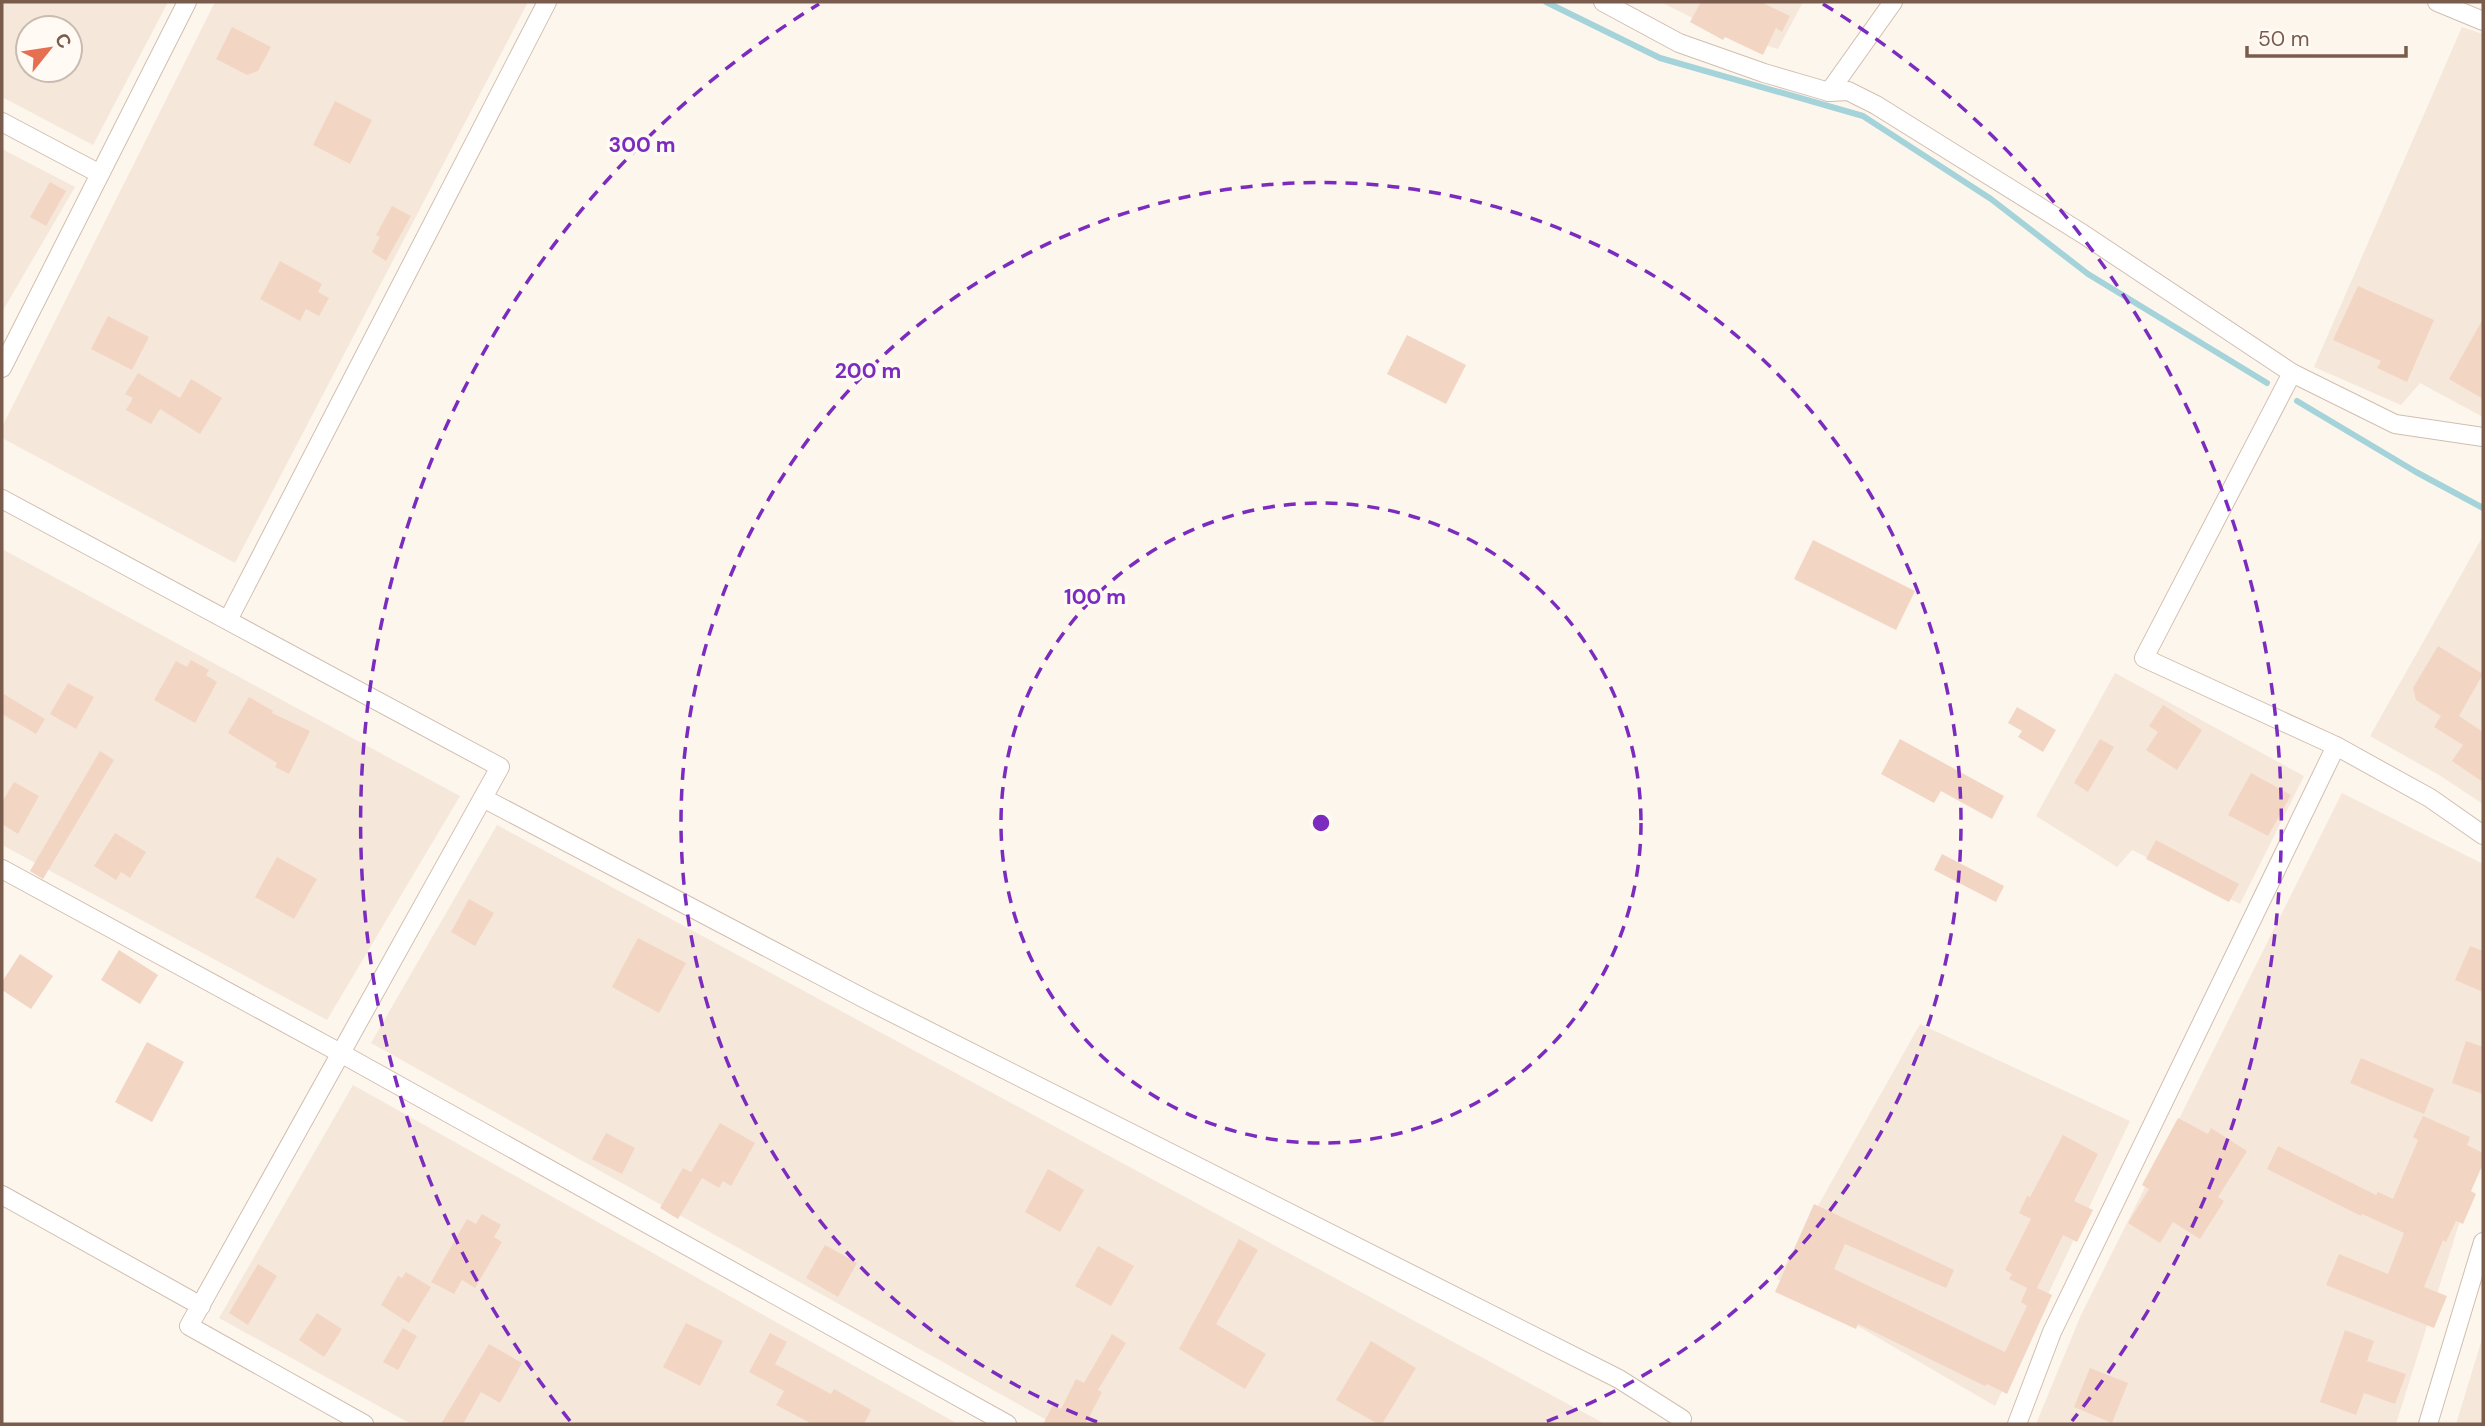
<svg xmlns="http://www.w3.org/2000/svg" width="2485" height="1426" font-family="'DM Sans',sans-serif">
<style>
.residential{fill:#f5e8da;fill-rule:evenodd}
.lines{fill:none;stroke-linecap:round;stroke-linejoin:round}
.stream{stroke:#a5d3da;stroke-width:6}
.building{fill:#f3d5c3}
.minor-casing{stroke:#d1beb0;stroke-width:20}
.minor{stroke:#fff;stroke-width:18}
.ring{fill:none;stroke:#7b2cbf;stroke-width:3.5;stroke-dasharray:12 9}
.centre{fill:#7b2cbf;stroke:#fffaf3;stroke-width:3.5}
.ring-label{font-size:21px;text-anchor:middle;font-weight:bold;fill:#7b2cbf;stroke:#fffaf3;stroke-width:7;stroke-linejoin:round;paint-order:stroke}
</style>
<rect width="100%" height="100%" fill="#fdf6ec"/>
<g class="residential">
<path d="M2,2H168L93,145L2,97ZM28,28H70V70H28Z"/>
<path d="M215,2H528L235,563L2,438V427Z"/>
<path d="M1661,2H1803L1778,49L1720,32Z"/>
<path d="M2462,27L2483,34V417L2420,383L2401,405L2314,367Z"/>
<path d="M2,149L75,187L2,312Z"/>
<path d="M2483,536V804L2439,775L2370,736Z"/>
<path d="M2,549L460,796L327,1020L2,845Z"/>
<path d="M2115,673L2304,776L2240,904L2132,850L2117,867L2036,816Z"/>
<path d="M2342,793L2483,864V1148L2396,1424H2036L2081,1315Z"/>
<path d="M497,825L1605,1424H1054L371,1043Z"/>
<path d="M1920,1024L2130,1121L1995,1406L1777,1279Z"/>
<path d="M353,1085L958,1424H411L219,1318Z"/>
<path d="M2483,1336V1424H2456Z"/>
</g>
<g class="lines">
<g class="stream">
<path d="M1546,2L1660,58L1863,116L1991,199L2088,274L2267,383"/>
<path d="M2297,401L2416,472L2483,508"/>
</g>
</g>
<g class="building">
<path d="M1701,2H1761L1790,16L1782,32L1776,28L1763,55L1725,37L1723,40L1690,22Z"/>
<path d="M232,27L271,47L258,71L247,75L216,59Z"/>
<path d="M335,101L372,120L350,164L313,145Z"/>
<path d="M50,182L66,191L46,226L30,217Z"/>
<path d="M392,206L411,216L386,261L372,252L380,237L376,235Z"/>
<path d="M280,261L322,284L318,292L329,298L319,316L306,309L300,321L260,299Z"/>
<path d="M2358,286L2434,320L2407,382L2377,368L2381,361L2333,340Z"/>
<path d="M108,316L149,337L132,370L91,349Z"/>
<path d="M2483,319V399L2449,379Z"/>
<path d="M1407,335L1466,365L1446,404L1387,374Z"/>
<path d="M138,373L180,398L191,379L222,398L200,434L160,409L151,424L126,410L133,398L125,394Z"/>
<path d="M1813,540L1915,591L1896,630L1794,579Z"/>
<path d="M2438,646L2483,674L2459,716L2483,732V782L2452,761L2463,745L2434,727L2441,716L2416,700L2413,688Z"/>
<path d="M191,660L209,670L206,675L217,682L195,723L154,700L176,661L187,667Z"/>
<path d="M68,683L94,697L76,729L50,714Z"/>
<path d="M2,693L45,719L36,734L2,714Z"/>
<path d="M249,697L273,711L272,713L310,731L289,774L275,767L277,763L228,733Z"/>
<path d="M2163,705L2202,730L2177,770L2146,750L2158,732L2149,726Z"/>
<path d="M2017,707L2056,730L2043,752L2018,737L2022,731L2008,723Z"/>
<path d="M1900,739L2004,796L1992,819L1941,791L1934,803L1881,774Z"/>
<path d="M2100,739L2114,747L2088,792L2074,783Z"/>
<path d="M100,751L114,760L43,879L30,871Z"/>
<path d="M2251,773L2291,795L2268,836L2228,815Z"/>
<path d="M14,782L39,796L18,834L2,824V802Z"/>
<path d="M115,833L146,852L130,878L121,872L116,880L94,866Z"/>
<path d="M2156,840L2239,884L2229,902L2146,859Z"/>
<path d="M1942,854L2004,886L1996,902L1934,870Z"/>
<path d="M277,857L317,879L294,919L255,897Z"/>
<path d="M469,899L494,913L475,946L451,932Z"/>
<path d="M638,938L686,963L659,1013L612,987Z"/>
<path d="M2470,946L2483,951V992L2455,980Z"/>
<path d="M119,950L158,975L140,1004L101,980Z"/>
<path d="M20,954L53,976L31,1009L2,990V982Z"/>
<path d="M2466,1041L2483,1047V1094L2452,1083Z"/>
<path d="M147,1042L184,1062L152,1122L115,1102Z"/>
<path d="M2361,1058L2434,1089L2424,1114L2350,1083Z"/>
<path d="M2423,1116L2470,1137L2467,1145L2483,1153V1164L2471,1191L2476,1194L2463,1224L2456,1221L2446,1242L2443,1240L2424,1287L2447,1296L2434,1328L2326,1285L2339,1254L2388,1274L2404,1233L2362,1214L2361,1216L2267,1169L2278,1146L2376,1195L2378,1192L2393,1199L2418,1140L2413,1137Z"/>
<path d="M2178,1118L2208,1134L2211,1128L2247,1151L2218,1197L2224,1201L2200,1239L2173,1222L2160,1243L2128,1223L2149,1189L2142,1185Z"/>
<path d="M720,1123L755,1143L731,1186L723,1181L719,1188L702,1178L678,1219L660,1208L683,1168L691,1172Z"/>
<path d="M606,1133L635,1148L622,1174L592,1159Z"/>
<path d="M2063,1135L2098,1154L2074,1201L2093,1210L2077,1242L2063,1235L2037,1288L2052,1295L2007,1394L1987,1384L1985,1386L1858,1324L1856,1329L1775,1292L1814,1204L1954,1270L1946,1288L1845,1244L1834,1269L2005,1352L2027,1306L2021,1302L2027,1288L2009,1279L2012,1274L2005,1270L2031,1219L2019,1213L2027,1196L2030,1197Z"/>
<path d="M1048,1169L1084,1190L1060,1232L1025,1212Z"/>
<path d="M482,1214L501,1225L494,1237L502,1242L475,1288L462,1280L454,1294L431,1282L467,1219L476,1224Z"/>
<path d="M1239,1239L1258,1250L1216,1324L1266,1354L1245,1389L1179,1349Z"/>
<path d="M825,1245L857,1263L838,1297L806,1278Z"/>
<path d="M1098,1246L1134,1266L1111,1306L1075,1286Z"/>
<path d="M258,1264L277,1276L248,1325L229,1313Z"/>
<path d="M406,1272L431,1287L409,1323L381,1305L398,1276L402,1278Z"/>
<path d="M317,1313L342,1329L324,1357L299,1340Z"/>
<path d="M686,1323L723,1341L700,1386L663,1367Z"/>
<path d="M403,1328L417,1336L398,1370L383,1362Z"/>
<path d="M2345,1330L2374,1341L2367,1361L2406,1374L2395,1404L2364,1393L2356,1415L2320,1402Z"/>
<path d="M770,1333L787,1342L775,1364L831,1394L834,1389L871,1410L864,1424H812L776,1405L784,1391L749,1372Z"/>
<path d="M1112,1334L1126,1343L1098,1390L1102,1392L1086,1423L1088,1424H1043L1053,1405L1061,1409L1076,1379L1084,1383Z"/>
<path d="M1371,1341L1416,1368L1382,1424H1378L1336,1400Z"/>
<path d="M489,1344L522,1363L500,1403L481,1392L463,1424H441Z"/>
<path d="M2090,1368L2128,1383L2112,1423L2074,1407Z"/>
</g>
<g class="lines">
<g class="minor-casing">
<g id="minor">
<path d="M1603,2L1679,43L1764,73L1829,92L1848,91L1876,105L2083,234L2292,373L2395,424L2483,437"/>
<path d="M2437,2L2483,21"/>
<path d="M1829,92L1893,2"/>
<path d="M2,122L100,174"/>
<path d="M2,368L187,2"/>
<path d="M2292,373L2144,658L2336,746L2430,798L2483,835"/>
<path d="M2,499L500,767L189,1326L364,1424"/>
<path d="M228,620L547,2"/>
<path d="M483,798L865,999L1619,1379L1682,1419"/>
<path d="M2,869L344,1055L1007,1424"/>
<path d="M2,1195L201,1306"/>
<path d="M2017,1424L2052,1332L2336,746"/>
<path d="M2428,1424L2483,1242"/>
</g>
</g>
<use href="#minor" class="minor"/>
</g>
<g class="ring">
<circle cx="1321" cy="823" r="320"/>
<path d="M1097 1422A640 640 0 1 1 1545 1422"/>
<path d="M570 1421A960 960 0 0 1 819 4M1823 4A960 960 0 0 1 2072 1421"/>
</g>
<circle cx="1321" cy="823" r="10" class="centre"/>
<g class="ring-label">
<text x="642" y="152">300 m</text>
<text x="868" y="378">200 m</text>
<text x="1095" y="604">100 m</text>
</g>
<rect width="2485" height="1426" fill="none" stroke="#7a5c4d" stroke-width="7"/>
<g transform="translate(49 49) rotate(60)"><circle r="33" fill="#fffaf3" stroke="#cabbb1" stroke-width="2"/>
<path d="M0-5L12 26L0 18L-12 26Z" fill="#e76f51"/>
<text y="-10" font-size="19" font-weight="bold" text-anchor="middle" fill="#7a5c4d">С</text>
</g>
<path d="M2247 46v10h159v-10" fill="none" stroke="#7a5c4d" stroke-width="3.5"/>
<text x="2258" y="46" font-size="21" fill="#7a5c4d" stroke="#fffaf3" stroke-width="5" paint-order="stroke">50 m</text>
</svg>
